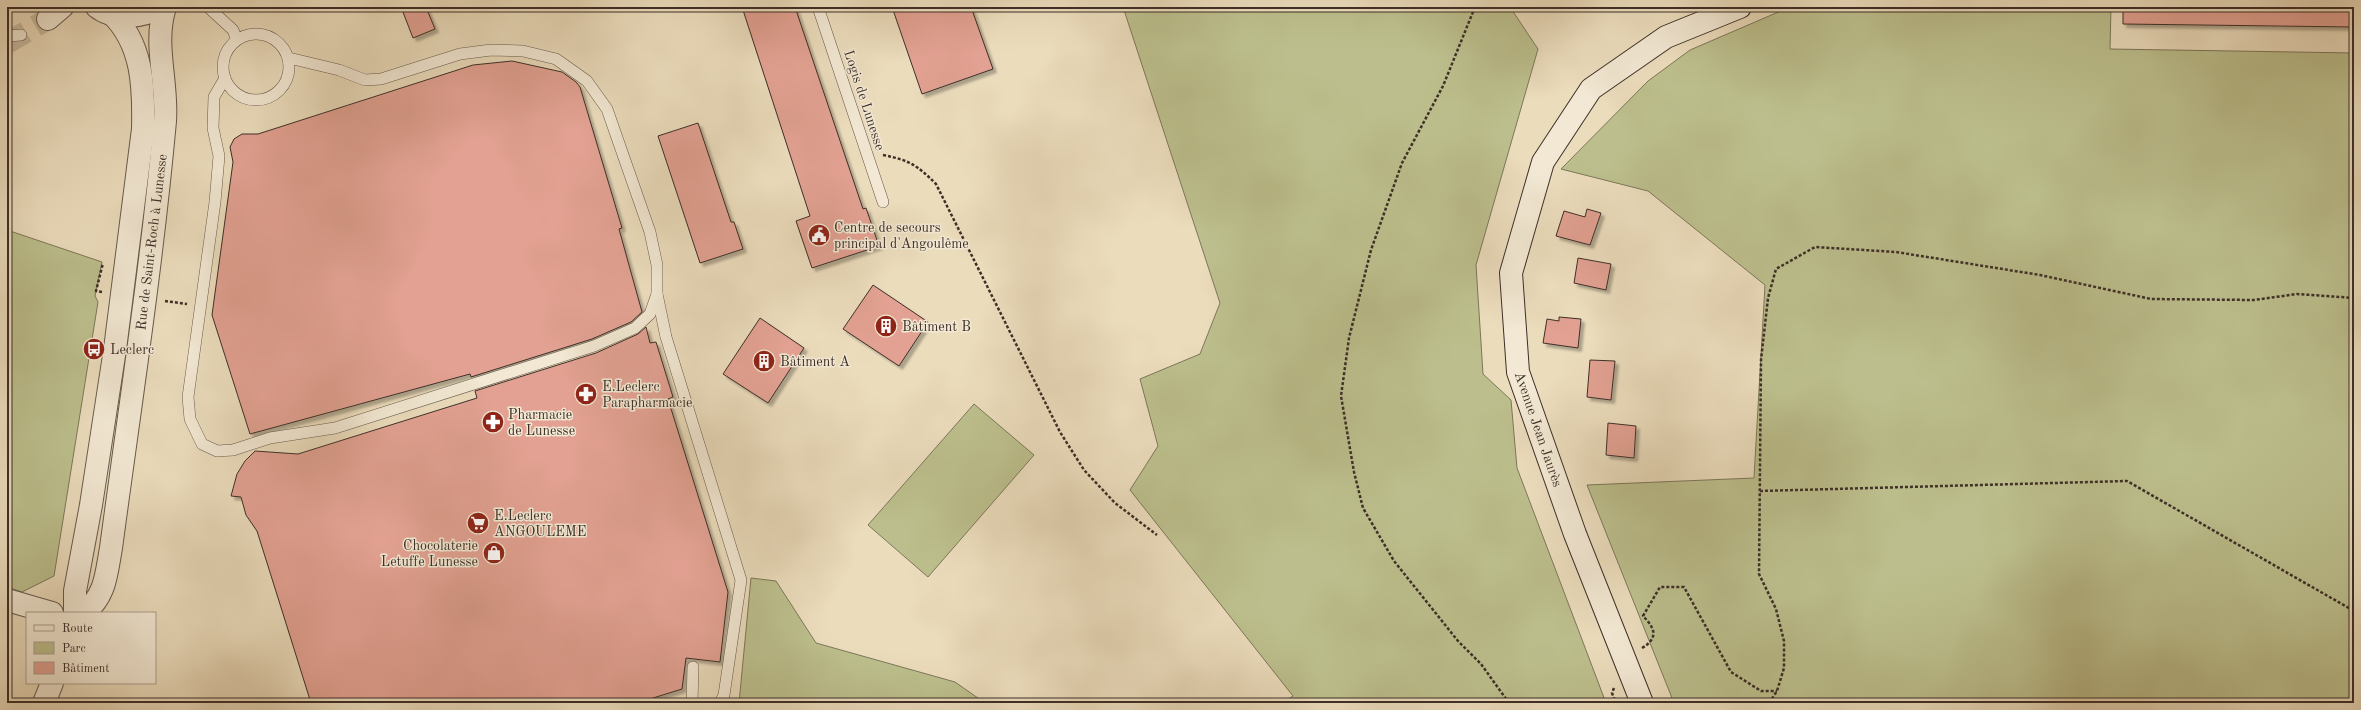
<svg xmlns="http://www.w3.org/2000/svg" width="2361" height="710" font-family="'Old Standard TT',serif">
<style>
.green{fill:#bcbf8d;stroke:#7c775a}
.building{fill:#e2a192;stroke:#3d2f28;filter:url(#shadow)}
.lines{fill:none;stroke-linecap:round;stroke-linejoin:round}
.minor-tunnel{stroke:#c8b99e;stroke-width:22;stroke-dasharray:22 11;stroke-linecap:butt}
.service-casing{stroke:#685a4d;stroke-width:12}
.minor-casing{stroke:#685a4d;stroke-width:24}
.secondary-casing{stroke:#3d2f28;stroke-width:24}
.path{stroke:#3d2f28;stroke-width:2.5;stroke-dasharray:3 2;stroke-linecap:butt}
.service{stroke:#f2e8d3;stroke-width:11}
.minor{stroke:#f2e8d3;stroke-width:22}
.secondary{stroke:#f2e8d3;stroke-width:22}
.labels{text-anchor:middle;stroke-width:3;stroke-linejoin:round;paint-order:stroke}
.street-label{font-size:14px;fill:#3d2f28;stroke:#f2e8d3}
.poi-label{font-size:14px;fill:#3d2f28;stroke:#f2e8d3;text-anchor:start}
</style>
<defs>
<filter id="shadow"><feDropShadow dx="3.5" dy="3.5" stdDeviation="1" flood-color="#0004"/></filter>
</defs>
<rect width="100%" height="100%" fill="#ebdcbc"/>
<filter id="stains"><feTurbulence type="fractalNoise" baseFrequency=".005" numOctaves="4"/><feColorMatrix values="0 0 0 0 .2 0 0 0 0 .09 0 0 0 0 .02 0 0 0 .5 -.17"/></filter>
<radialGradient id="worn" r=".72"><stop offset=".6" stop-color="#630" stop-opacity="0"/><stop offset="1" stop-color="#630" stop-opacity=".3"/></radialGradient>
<g class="green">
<path d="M1123,7H1510L1538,49L1476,265L1483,374L1511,400L1517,468L1606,703H1282L1293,696L1130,490L1158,446L1140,379L1200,354L1220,303Z"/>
<path d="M1790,7H2111L2110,49L2354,53V703H1674L1587,485L1754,478L1765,285L1648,191L1561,169L1648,81L1690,50Z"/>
<path d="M7,230L102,262L95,296L98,302L54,576L22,592L7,587Z"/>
<path d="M974,404L1034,455L928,577L868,525Z"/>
<path d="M751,578L776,581L816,643L955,682L985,703H739Z"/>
</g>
<g class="building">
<path d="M401,7H426L435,29L413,38Z"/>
<path d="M742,7H795L863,209L866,208L879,246L812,268L796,221L810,216Z"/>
<path d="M892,7H971L993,69L922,94Z"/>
<path d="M2123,7H2354V27L2123,24Z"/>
<path d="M512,61L562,72L576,82L580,87L622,228L619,229L642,312L631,322L592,339L471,377L470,374L250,434L212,315L233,162L230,147L234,139L242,134H258L473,65Z"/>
<path d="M698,123L731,222H734L743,249L700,263L658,136Z"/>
<path d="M1587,209L1601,213L1590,245L1556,236L1564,211L1585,217Z"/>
<path d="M1578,258L1611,264L1606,290L1574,283Z"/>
<path d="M873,285L928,322L899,366L843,329Z"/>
<path d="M1559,317L1581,319L1578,348L1543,343L1547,319L1559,321Z"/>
<path d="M760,318L804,348L768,403L723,374Z"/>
<path d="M646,327L650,343L656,342L673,397L668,399L728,592L720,662L686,658L682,689L637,703H311L257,531L246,515L241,497L231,496L237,474L245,461L255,451L298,454L477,398L475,391L596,353L638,334Z"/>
<path d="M1590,360L1615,361L1611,400L1587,397Z"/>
<path d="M1608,423L1636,426L1634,458L1606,455Z"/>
</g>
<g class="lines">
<path class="minor-tunnel" d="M7,43L48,19"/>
<g class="service-casing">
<g id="service">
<path d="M208,7L233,30L237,40"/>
<path d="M818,7L883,202"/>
<circle cx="256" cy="67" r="33"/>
<path d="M7,36L21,35"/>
<path d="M225,78L214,97L213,128L219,156L215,202L188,397L190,419L202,444L217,451L233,450L270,438L335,428L594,346L635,328L650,314L657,294V265L650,232L607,109L587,81L556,59L523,51L491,50L460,54L381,79L365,80L339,70L289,58"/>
<path d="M657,294L666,337L741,580L724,695L720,703"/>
<path d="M692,703L693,667"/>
</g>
</g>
<g class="minor-casing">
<g id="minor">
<path d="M97,7C113,20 143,18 159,7"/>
<path d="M48,19L62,7"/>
<path d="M7,600L52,613"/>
<path d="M75,613V591L91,505L115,349L143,129C144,87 143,44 111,13"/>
<path d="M84,613C106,595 106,575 111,548C130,406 152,264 165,121C168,82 153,44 165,7"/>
<path d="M44,703L52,683"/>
</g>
</g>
<g class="secondary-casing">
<path id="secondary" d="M1642,703L1575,534L1518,372L1511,273L1543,162L1591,89L1666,37L1740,7"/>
</g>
<g class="path">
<path d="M1475,7L1443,86L1402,163L1371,250L1349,338L1341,396L1354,472L1363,508L1394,561L1458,641L1481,664L1509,703"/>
<path d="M883,155C909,160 917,165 936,184L1060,432L1084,470L1115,503L1157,535"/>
<path d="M102,292L96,291L103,263"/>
<path d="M165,301L187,304"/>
<path d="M1760,491L2127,481L2354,611"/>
<path d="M1642,648C1659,638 1655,628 1643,616L1660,587H1684L1731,672L1761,691H1777"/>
<path d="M1614,688L1612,693L1616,703"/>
<path d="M1769,703L1777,691L1784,668V641L1776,609L1759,574L1761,360L1768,298L1776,269L1815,247L1896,252L2040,275L2151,299L2254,300L2297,294L2354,298"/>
</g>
<use href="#service" class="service"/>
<use href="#minor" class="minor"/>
<use href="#secondary" class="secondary"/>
</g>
<defs>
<g id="civic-disc" transform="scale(1.15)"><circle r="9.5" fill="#8f2418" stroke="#f2e8d3"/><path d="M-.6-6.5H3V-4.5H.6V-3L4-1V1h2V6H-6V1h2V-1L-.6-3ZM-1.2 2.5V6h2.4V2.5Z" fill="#fff"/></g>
<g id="building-disc" transform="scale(1.15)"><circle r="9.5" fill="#8f2418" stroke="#f2e8d3"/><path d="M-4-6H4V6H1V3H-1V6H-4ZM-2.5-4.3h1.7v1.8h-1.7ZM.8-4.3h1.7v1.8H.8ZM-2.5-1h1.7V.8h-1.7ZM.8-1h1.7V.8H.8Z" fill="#fff"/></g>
<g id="bus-disc" transform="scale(1.15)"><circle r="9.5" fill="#8f2418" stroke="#f2e8d3"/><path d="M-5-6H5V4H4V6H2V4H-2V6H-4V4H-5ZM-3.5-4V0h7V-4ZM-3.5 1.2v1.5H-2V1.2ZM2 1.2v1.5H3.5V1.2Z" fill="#fff"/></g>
<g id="pharmacy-disc" transform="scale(1.15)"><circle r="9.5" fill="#8f2418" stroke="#f2e8d3"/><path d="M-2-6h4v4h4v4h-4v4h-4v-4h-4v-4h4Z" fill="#fff"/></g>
<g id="supermarket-disc" transform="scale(1.15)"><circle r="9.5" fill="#8f2418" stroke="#f2e8d3"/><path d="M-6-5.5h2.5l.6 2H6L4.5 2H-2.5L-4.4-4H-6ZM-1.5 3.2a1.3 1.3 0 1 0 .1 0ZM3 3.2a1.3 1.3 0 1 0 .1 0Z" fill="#fff"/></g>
<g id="shop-disc" transform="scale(1.15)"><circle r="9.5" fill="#8f2418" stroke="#f2e8d3"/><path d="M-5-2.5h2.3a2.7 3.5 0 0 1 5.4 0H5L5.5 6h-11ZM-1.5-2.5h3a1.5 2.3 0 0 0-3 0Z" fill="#fff"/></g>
</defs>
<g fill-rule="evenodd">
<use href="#civic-disc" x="819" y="235"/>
<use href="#building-disc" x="886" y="326"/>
<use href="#bus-disc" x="94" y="349"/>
<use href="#building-disc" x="764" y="361"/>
<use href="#pharmacy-disc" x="586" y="394"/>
<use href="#pharmacy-disc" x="493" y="422"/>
<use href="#supermarket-disc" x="478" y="523"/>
<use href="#shop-disc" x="494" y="553"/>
</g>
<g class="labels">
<g class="street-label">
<text transform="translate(865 100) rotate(72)" y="5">Logis de Lunesse</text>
<text transform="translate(151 242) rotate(-83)" y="5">Rue de Saint-Roch à Lunesse</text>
<text transform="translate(1539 429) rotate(71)" y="5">Avenue Jean Jaurès</text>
</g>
<g class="poi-label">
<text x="834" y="232">Centre de secours<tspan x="834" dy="16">principal d'Angoulême</tspan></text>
<text x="902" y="331">Bâtiment B</text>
<text x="110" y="354">Leclerc</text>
<text x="780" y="366">Bâtiment A</text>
<text x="602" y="391">E.Leclerc<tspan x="602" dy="16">Parapharmacie</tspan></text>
<text x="508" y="419">Pharmacie<tspan x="508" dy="16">de Lunesse</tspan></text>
<text x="494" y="520">E.Leclerc<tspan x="494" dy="16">ANGOULEME</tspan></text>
<text x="478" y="550" text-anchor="end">Chocolaterie<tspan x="478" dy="16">Letuffe Lunesse</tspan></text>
</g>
</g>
<rect width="2361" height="710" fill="none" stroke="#ebdcbc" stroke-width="24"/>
<rect x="8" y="8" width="2345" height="694" fill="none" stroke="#3d2f28" stroke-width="2"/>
<rect x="12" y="12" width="2337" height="686" fill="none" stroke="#3d2f28"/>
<rect x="26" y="612" width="130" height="72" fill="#f2e8d3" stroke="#aa9e8f"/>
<rect x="34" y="625" width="20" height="6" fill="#f2e8d3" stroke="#aa9e8f"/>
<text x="62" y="632" font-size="12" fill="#3d2f28">Route</text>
<rect x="34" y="642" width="20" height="12" fill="#bcbf8d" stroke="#aa9e8f"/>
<text x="62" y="652" font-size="12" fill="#3d2f28">Parc</text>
<rect x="34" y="662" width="20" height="12" fill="#e2a192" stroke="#aa9e8f"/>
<text x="62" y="672" font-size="12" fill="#3d2f28">Bâtiment</text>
<rect width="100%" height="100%" filter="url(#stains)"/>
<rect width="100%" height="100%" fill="url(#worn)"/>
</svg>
